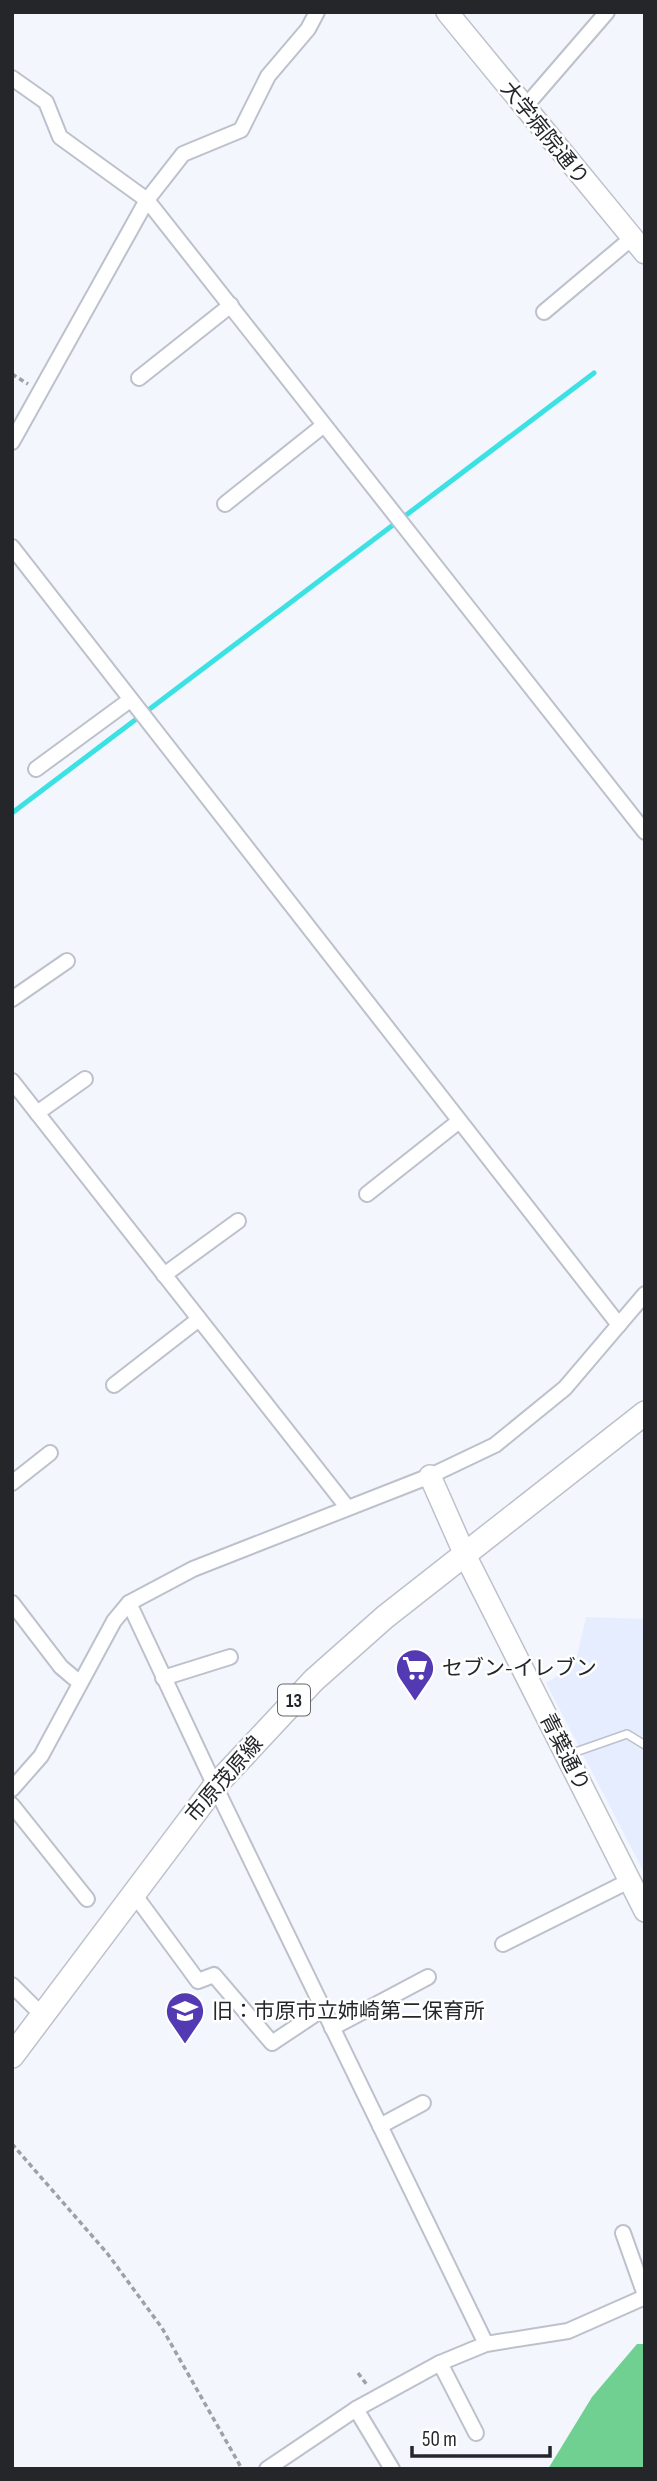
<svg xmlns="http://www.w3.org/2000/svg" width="657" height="2481" font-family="'Sofia Sans Condensed','Noto Sans JP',sans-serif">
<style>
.built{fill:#e5edff}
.forest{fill:#6fd091}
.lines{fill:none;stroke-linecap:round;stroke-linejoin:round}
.stream{stroke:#3be1e3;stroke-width:5}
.lane-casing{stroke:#bcc1cc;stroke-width:10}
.street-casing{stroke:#bcc1cc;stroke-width:18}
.secondary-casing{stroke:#bcc1cc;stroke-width:24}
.primary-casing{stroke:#bcc1cc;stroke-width:26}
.path{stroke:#9ea1a7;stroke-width:3.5;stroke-dasharray:5 3.5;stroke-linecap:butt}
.lane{stroke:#fff;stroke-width:7}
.street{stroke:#fff;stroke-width:14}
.secondary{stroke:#fff;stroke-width:21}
.primary{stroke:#fff;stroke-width:23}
.labels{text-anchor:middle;stroke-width:5;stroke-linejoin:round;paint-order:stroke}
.shield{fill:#fff;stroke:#66676a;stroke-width:2}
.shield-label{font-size:19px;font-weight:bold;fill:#24262a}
.street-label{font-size:21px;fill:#24262a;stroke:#fff}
.poi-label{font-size:21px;fill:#24262a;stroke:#fff;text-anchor:start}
</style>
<rect width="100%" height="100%" fill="#f3f6fd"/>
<path class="built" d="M586,1617L645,1619V1874L546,1683L575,1665Z"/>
<path class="forest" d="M637,2344H645V2469H548L592,2397Z"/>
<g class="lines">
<path class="stream" d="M12,813L594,373"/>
<g class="lane-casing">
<path id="lane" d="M567,1755L627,1734L645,1745"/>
</g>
<g class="street-casing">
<g id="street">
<path d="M12,78L46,102L60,137L147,200L645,832"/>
<path d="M524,108L607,12"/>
<path d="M544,312L632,238"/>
<path d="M139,378L231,305"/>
<path d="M12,442L147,200L183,154L241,130L268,76L308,29L317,12"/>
<path d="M225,504L324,425"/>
<path d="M12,547L619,1325"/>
<path d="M36,769L130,700"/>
<path d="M12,999L67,961"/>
<path d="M12,1081L347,1507"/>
<path d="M37,1113L85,1079"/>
<path d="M367,1194L458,1122"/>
<path d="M164,1275L238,1221"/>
<path d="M114,1385L199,1319"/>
<path d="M12,1483L50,1453"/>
<path d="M12,1603L61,1667L80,1683"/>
<path d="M129,1603L215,1786L486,2344"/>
<path d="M163,1678L230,1657"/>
<path d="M12,1789L41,1756L114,1621L129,1603L193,1569L430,1476L495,1445L565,1388L645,1294"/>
<path d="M12,1805L87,1899"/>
<path d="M134,1894L198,1981L214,1975L272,2043L323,2009"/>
<path d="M503,1944L629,1881"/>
<path d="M12,1985L43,2016"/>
<path d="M332,2028L428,1977"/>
<path d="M380,2126L423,2103"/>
<path d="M623,2233L645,2295"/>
<path d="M440,2363L476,2433"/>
<path d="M356,2409L392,2469"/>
<path d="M267,2469L356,2409L440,2363L486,2344L568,2331L645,2297"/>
</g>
</g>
<g class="secondary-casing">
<g id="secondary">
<path d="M447,12L645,253"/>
<path d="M430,1476L465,1555L645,1911"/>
</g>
</g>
<g class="primary-casing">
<path id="primary" d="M12,2056L215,1786L314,1680L385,1617L645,1413"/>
</g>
<g class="path">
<path d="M12,374L28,384"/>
<path d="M12,2144L107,2253L162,2328L242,2469"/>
<path d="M358,2373L367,2385"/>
</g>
<use href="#lane" class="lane"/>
<use href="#street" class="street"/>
<use href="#secondary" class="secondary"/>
<use href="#primary" class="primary"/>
</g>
<defs>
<g id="supermarket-pin" transform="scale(2.0125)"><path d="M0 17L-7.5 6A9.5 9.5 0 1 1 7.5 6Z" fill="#543ab2" stroke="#fff"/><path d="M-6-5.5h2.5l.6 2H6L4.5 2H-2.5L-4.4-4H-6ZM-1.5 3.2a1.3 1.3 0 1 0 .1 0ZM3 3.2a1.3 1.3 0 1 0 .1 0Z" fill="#fff"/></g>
<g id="school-pin" transform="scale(2.0125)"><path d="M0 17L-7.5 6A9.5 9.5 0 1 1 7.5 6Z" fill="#543ab2" stroke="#fff"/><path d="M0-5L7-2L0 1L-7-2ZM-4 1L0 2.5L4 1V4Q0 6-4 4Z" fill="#fff"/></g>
</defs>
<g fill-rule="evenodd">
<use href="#supermarket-pin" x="415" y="1668"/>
<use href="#school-pin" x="185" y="2011"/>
</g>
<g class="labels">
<rect class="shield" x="278" y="1684.5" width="32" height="31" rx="5"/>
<g class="shield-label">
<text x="294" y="1707">13</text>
</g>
<g class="street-label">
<text transform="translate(545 133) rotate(51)" y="7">大学病院通り</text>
<text transform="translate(565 1752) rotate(63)" y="7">青葉通り</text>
<text transform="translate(224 1779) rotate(-49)" y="7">市原茂原線</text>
</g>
<g class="poi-label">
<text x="442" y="1675">セブン-イレブン</text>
<text x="212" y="2018">旧：市原市立姉崎第二保育所</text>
</g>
</g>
<rect width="657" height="2481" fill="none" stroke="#24262a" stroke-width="28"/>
<path d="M412 2446v10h138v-10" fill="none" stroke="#24262a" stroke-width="3.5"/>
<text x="422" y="2446" font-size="21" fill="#24262a" stroke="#ffffff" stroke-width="5" paint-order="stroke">50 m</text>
</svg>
